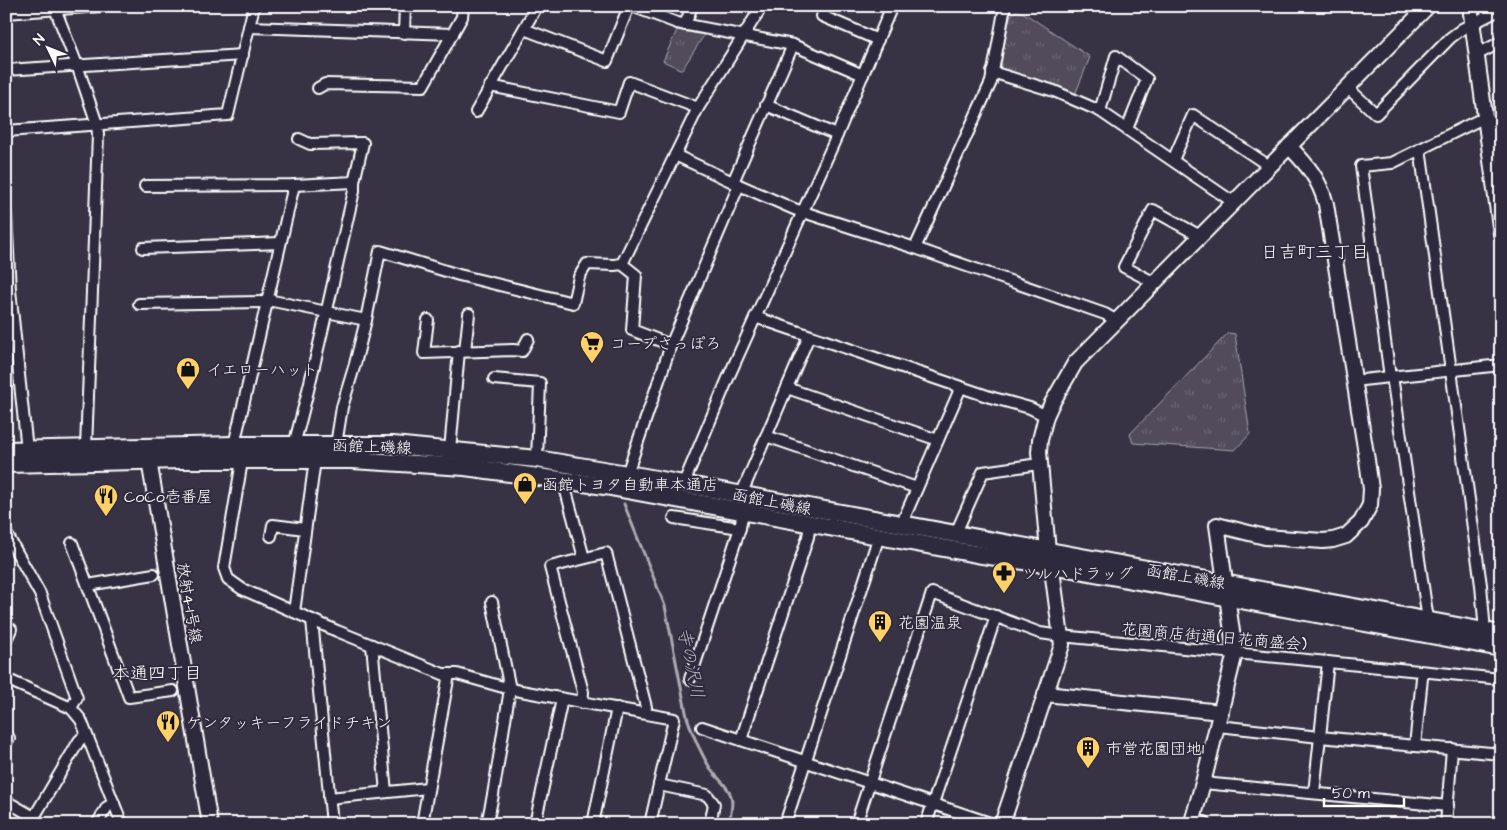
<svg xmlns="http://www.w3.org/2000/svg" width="1507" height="830" font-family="'Architects Daughter','Klee One',sans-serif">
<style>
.grass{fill:url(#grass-tufts);stroke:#a8a6ae}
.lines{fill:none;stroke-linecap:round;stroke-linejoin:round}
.stream{stroke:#adabb2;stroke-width:3}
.street-casing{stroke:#fff;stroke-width:14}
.secondary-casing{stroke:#fff;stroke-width:18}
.primary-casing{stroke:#fff;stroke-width:20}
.street{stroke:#2f2a3d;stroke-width:10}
.secondary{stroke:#2f2a3d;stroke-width:14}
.primary{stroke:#2f2a3d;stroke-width:16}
.labels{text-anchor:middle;stroke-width:4;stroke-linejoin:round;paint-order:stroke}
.poi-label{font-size:16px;fill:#fff;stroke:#2f2a3d;text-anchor:start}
.street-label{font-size:16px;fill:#fff;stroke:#2f2a3d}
.neighbourhood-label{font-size:18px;fill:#fff;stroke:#2f2a3d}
.water-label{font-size:18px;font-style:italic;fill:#b4b2b9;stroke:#2f2a3d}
</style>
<defs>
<pattern id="grass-tufts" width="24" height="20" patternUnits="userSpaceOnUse" patternTransform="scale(1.25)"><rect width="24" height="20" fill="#514c5c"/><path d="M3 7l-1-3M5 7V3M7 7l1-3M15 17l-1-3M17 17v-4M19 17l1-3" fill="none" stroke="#6b6774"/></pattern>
</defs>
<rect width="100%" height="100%" fill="#373345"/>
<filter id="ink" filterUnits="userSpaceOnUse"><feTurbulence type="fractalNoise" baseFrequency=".02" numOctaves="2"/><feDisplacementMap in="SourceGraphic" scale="10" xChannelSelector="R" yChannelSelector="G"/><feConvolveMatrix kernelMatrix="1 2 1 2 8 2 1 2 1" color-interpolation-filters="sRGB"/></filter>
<g filter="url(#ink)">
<g class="grass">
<path d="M1016,11L1024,13L1090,57L1075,95L1046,83L1000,68L1010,16Z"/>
<path d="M677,30L704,35L682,70L663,61Z"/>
<path d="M1228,333L1235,334L1250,434L1235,450L1133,443L1130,434Z"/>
</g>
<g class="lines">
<path class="stream" d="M624,504L665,606L687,717C693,736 701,754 712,771C718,779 728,786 731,796C734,805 730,815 729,824"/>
<g class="street-casing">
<g id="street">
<path d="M54,6L77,65L97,124L98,135L86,448"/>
<path d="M632,6L677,23L793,45L863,75"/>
<path d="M826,6L822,16L878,40"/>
<path d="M6,13L100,6"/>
<path d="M685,25L692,6"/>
<path d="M249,27L453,34"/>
<path d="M524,29L607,61L629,6"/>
<path d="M404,33L405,6"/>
<path d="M1476,55L1501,42"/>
<path d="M6,70L243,55"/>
<path d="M992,72L1054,91L1100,111L1233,202"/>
<path d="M490,86L619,112L629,82L698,108"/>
<path d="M1347,87L1376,114L1450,38L1462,29L1501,9"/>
<path d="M318,88L325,84L423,86L462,17L463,6"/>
<path d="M766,105L837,135"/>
<path d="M1100,111L1116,56L1147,79L1127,129"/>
<path d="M476,112L537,6"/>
<path d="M1494,120L1501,117"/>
<path d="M6,131L228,115L254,6"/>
<path d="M1420,149L1481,585L1485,632"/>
<path d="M675,155L739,185L794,209L915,248L1105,314L1117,321"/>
<path d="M1173,160L1193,115L1269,166"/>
<path d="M733,182L793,45"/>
<path d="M145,186L294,185L354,182L363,143L310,144L299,139"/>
<path d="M6,213L10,290L27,450"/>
<path d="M143,248L280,243"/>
<path d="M915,248L991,82L1005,6"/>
<path d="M622,264L698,108L762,6"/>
<path d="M1155,283L1124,267L1153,210L1200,236"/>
<path d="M268,300L366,320"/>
<path d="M139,304L267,302"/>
<path d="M755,317L990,397L1030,408L1046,416"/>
<path d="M428,320L424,353L513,350L522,351L528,339"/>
<path d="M465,351L469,314"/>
<path d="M1392,376L1428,620"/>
<path d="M1390,377L1361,166L1392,163L1485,117"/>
<path d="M494,379L540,383L537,459"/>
<path d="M1353,381L1501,365"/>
<path d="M787,388L938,440"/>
<path d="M766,436L917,488"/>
<path d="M234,445L294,185"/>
<path d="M294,445C317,361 334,276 354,191V182"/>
<path d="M336,445L342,407L355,364L366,320L380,251L459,275L573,303L579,277L587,264L614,265L622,264L636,275L632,330L671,345"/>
<path d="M450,450L459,351"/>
<path d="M242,461L224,568L228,579L242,589L337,631L443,674H457L510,689L674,719L650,824"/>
<path d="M627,478L630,465L671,345L739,185"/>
<path d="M563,480L584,558"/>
<path d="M683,485L729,376L835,140L892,6"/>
<path d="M741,495L809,336"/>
<path d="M905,516L961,387"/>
<path d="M674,518L740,528"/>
<path d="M959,526L983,472L1032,465"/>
<path d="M6,533L40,594L77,698L71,708"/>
<path d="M271,536L273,525L305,529"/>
<path d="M72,543L129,697L173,691"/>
<path d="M88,585L154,574"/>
<path d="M294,612L315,460"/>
<path d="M312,620L332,824"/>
<path d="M6,640L11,629"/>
<path d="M372,645L386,792"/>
<path d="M6,679L71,708L81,720L122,824"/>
<path d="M690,679L740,528L743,511"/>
<path d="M582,703L583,692L550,567L606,553L646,707L645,713"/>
<path d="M1218,726L1320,737L1501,754"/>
<path d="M702,727L993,824"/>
<path d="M741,740L808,537L810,524"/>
<path d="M6,743L9,738"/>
<path d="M1415,746L1422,678"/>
<path d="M1203,783L1448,806"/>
<path d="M659,785L707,795L714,804L710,824"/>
<path d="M1314,793L1328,662"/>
<path d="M329,798L428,788"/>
<path d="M6,801L34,817"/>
<path d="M30,824L79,741L86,734"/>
<path d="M97,824L107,807L114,803"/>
<path d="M422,824L449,674"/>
<path d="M487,824L493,795L510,689L492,602"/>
<path d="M535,824L562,699"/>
<path d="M593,824L617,708"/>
<path d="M785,824L879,536"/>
<path d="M856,824L932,593L1040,633L1061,636L1501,679"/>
<path d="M926,824L996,616"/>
<path d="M1446,824L1452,749"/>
</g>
</g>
<g class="secondary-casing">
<g id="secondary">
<path d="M1470,6L1501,234"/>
<path d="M149,452V461L152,478L210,824"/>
<path d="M1045,694L1221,712"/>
<path d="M1002,824L1062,645L1053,577L1048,551L1039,452L1040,440L1046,416L1051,405L1075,363L1428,6"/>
<path d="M1204,824L1192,822L1203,783L1235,653L1217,525L1265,537L1323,541L1333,540L1346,536L1361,522L1370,505L1371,489L1367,460L1326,204C1319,178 1307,165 1289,146"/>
</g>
</g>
<g class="primary-casing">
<g id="primary">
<path d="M6,450L234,445H393L537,459L645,477L1501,634"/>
<path d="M6,464L181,460H352L465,467L605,486L976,554L1051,565L1501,648"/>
</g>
</g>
<use href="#street" class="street"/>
<use href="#secondary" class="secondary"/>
<use href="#primary" class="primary"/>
</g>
</g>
<defs>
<g id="supermarket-pin" transform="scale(1.25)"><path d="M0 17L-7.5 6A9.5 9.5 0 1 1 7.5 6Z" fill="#ffd166" stroke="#2f2a3d"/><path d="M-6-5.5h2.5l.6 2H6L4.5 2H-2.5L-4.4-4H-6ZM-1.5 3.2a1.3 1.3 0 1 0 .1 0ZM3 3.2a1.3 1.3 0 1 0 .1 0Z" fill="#111"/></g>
<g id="shop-pin" transform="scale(1.25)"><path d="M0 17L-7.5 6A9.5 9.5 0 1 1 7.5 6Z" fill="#ffd166" stroke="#2f2a3d"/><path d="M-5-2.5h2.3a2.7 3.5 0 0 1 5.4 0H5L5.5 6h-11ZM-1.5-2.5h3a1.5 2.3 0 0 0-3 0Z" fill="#111"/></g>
<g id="restaurant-pin" transform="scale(1.25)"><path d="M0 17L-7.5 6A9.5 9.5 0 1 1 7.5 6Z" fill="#ffd166" stroke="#2f2a3d"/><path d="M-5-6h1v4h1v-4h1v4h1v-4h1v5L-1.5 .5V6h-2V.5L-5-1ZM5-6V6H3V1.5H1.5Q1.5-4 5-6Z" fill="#111"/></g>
<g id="pharmacy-pin" transform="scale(1.25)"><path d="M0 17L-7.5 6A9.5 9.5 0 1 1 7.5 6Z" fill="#ffd166" stroke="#2f2a3d"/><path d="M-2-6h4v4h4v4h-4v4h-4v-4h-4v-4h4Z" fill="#111"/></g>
<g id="building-pin" transform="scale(1.25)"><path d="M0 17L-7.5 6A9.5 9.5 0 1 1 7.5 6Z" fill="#ffd166" stroke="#2f2a3d"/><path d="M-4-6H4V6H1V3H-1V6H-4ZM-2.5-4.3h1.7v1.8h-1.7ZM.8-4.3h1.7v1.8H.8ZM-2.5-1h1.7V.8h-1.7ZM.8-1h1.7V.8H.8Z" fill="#111"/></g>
</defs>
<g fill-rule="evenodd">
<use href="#supermarket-pin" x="592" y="343"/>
<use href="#shop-pin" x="188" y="369"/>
<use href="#shop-pin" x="525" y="484"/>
<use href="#restaurant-pin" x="106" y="496"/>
<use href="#pharmacy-pin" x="1004" y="573"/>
<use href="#building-pin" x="880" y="622"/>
<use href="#restaurant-pin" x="168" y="722"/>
<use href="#building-pin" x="1088" y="748"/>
</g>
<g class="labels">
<g class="poi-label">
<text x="610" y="349">コープさっぽろ</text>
<text x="206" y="375">イエローハット</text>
<text x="542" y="490">函館トヨタ自動車本通店</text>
<text x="124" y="502">CoCo壱番屋</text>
<text x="1022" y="579">ツルハドラッグ</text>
<text x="898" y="628">花園温泉</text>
<text x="186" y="728">ケンタッキーフライドチキン</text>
<text x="1106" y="754">市営花園団地1</text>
</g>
<g class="street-label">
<text transform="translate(372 446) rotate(2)" y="6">函館上磯線</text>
<text transform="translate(772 501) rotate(11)" y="6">函館上磯線</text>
<text transform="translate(1186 576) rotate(10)" y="6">函館上磯線</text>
<text transform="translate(190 603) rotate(80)" y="6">放射4-1号線</text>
<text transform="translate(1214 636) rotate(5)" y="6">花園商店街通(日花商盛会)</text>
</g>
<g class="neighbourhood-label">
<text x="1315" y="258">日吉町三丁目</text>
<text x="157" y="679">本通四丁目</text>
</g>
<g class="water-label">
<text transform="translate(691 663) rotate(78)" y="6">寺の沢川</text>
</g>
</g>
<rect width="1507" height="830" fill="none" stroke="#2f2a3d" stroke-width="25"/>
<rect x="12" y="12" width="1482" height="805" fill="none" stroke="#fff" stroke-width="2" filter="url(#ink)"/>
<g transform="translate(48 48) rotate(313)" stroke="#2f2a3d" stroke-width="4" paint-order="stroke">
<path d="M0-4L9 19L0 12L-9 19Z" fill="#ffffff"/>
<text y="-8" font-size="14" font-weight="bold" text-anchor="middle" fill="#ffffff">N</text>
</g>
<path d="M1324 798v8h80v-8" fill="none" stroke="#ffffff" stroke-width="2.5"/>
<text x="1332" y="798" font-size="15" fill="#ffffff" stroke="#2f2a3d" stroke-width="4" paint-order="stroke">50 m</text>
</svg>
